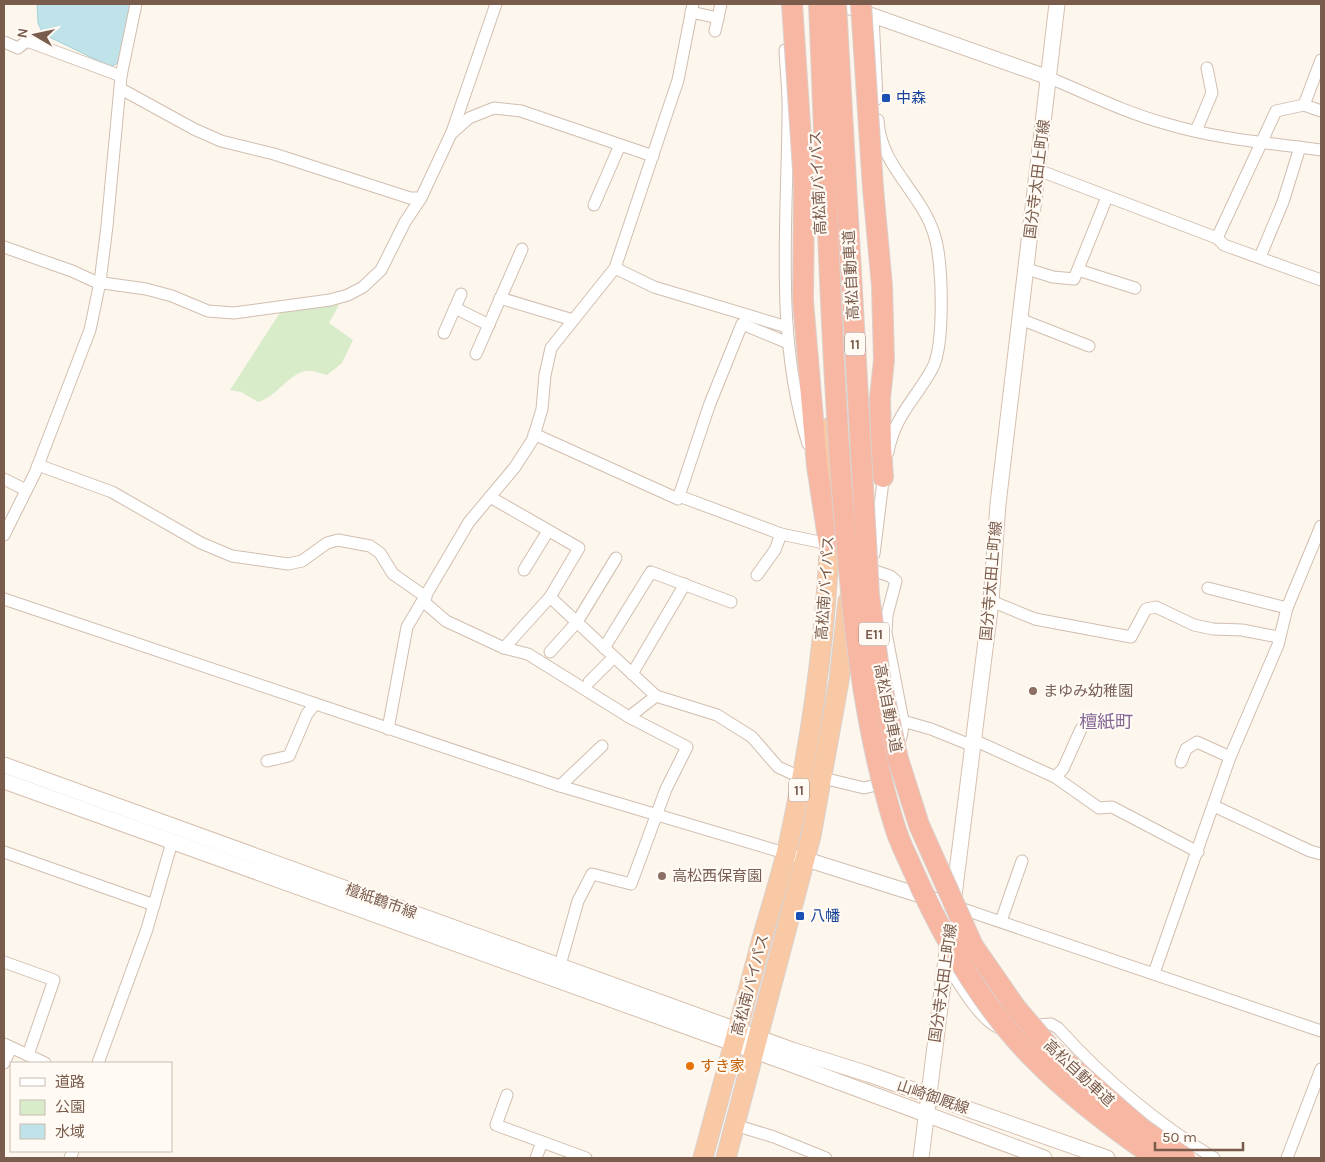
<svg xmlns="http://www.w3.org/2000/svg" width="1325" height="1162" font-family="Karla,'Noto Sans JP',sans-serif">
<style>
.green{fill:#d8ecc9}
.water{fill:#bfe3e8;stroke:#a5d3da}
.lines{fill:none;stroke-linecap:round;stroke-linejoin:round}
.minor-casing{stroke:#d1beb0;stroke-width:13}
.tertiary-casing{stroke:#d1beb0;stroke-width:16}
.secondary-casing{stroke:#d6c0b0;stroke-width:17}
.trunk-casing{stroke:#dad1cd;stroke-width:21}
.motorway-casing{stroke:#dad1cd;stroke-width:22}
.minor{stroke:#fff;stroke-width:11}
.tertiary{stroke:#fff;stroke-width:14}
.secondary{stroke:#fff;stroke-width:15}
.trunk{stroke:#f9c8a4;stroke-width:19}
.motorway{stroke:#f7b7a3;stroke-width:20}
.motorway-bridge-casing{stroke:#dad1cd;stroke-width:22;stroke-linecap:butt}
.motorway-bridge{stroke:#f7b7a3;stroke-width:20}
.transit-dot{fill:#1a4fb4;stroke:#fffaf3;stroke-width:2}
.education-dot{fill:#8d6e63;stroke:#fffaf3;stroke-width:2}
.food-dot{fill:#e8710a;stroke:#fffaf3;stroke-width:2}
.labels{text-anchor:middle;stroke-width:4.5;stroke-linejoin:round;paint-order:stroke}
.shield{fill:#fffaf3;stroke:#a28b7f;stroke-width:1}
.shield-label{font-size:14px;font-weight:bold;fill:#7a5c4d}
.transit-label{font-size:15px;fill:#164399;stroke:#fffaf3;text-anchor:start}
.street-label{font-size:15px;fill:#7a5c4d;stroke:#fffaf3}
.education-label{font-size:15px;fill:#785e54;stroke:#fffaf3;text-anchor:start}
.food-label{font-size:15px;fill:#c56008;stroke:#fffaf3;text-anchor:start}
.quarter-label{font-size:18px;fill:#846695;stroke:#fffaf3}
</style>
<rect width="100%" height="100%" fill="#fdf6ec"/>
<path class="green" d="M334,303L339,305L329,323L353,340L342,363L327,375C321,374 313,370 307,371C291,371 277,397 258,402L241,392L230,390L281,311Z"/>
<path class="water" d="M37,4H132L119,61L115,65L109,66L43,34L38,23Z"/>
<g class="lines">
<g class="minor-casing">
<g id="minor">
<path d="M691,12L718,18"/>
<path d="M873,16L877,99"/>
<path d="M715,31L721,4"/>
<path d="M4,42L18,48L27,41L121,76"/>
<path d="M785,50C786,72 789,95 788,118C787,227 775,337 808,444"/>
<path d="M1050,78C1088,94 1126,113 1167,124C1217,139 1270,143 1321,150"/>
<path d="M121,89L194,129L221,141L274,154L410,198H421L451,134L469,118L494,108L521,111L653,156"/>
<path d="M1304,105L1321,111"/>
<path d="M878,120C880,166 921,192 934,234C943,260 945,346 932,369C915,400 895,415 888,452"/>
<path d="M1196,131L1212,93L1207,68"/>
<path d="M452,132L496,4"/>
<path d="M1038,170L1217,238L1224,245L1321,280"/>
<path d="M594,205L620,145"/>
<path d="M1217,238L1276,111L1304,105L1321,60"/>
<path d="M4,247L72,271L96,282L146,289L172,296L208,311L234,313L330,300L348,295L363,287L381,270L405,222L421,198"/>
<path d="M1260,257L1283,202L1300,147"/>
<path d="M615,268L654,287L787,327"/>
<path d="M1027,269L1053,277L1074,279L1107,197"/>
<path d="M1078,270L1135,288"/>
<path d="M500,298L573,320"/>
<path d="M455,308L489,325"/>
<path d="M1020,319L1089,346"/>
<path d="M444,333L461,294"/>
<path d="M476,354L522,249"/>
<path d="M534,434L678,499L709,406L742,324L788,343"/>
<path d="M38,465L112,492L201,543L232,556L288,564L302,561L327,543L338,540L370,546L380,553L393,574L426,597"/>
<path d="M4,479L26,490"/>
<path d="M679,496L781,534L829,544"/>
<path d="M490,497L579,548L550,597"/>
<path d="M4,535L35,473L90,330L100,282L107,226L121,76L136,4"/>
<path d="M874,554L884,473"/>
<path d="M524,570L548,531"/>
<path d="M757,575L775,550L781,534"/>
<path d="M1208,588L1287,608"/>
<path d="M4,599L560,786L805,859"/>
<path d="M991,601L1035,619L1131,637L1146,609L1156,607L1194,625L1213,629L1242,630L1278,637"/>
<path d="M424,602L446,621L504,648L550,597L656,696L717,715L752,737L778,767L802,778"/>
<path d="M504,648L528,654L629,717L656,696"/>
<path d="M604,648L651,572L731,602"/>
<path d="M550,652L577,622L616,558"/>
<path d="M632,674L685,584"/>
<path d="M589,682L614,657"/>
<path d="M903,721L931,729L973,746"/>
<path d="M388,729L407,627L469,522L515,467L533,439L542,409L545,375L551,348L615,268L678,80L693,4"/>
<path d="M974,740L1055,777L1099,808L1112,807L1198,852"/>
<path d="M267,761L289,756L307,714L315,704"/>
<path d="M1181,762L1186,749L1197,742L1230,757"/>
<path d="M1055,777L1063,769L1081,729"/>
<path d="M823,778L864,788L876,785C888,764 903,746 903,721L886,633L887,615L896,581L890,576L872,570"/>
<path d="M560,786L602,746"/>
<path d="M1214,806L1310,851L1321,854"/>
<path d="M4,852L154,905"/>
<path d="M954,906L1321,1031"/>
<path d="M1001,921L1022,861"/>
<path d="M4,962L54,980L28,1055"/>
<path d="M946,963C959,983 978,1018 999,1028L1051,1024L1058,1028C1104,1079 1155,1122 1214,1158"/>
<path d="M560,965L578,901L592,874L631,884L666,789L687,747L629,717"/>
<path d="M1154,973L1230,757L1278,645L1287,608L1321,526"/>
<path d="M4,1044L45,1063"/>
<path d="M4,1063L11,1048"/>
<path d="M98,1063L147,929L172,842"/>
<path d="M507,1095L496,1125L586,1158"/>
<path d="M735,1125L774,1137L826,1158"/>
<path d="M70,1158L73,1151"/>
<path d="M536,1158L542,1142"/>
<path d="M1287,1158L1321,1069"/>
</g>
</g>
<g class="tertiary-casing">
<g id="tertiary">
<path d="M840,4L1050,78"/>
<path d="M805,859L954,906"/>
</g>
</g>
<g class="secondary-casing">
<g id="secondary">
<path d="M4,765L792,1050L868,1074L1107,1158"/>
<path d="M4,781L788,1063L1044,1158"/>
<path d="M921,1158L991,601L998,504L1057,4"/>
</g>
</g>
<g class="trunk-casing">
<g id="trunk">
<path d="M853,534L854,476"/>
<path d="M703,1158C722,1089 740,1019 759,950C769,912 782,875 790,837C819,703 835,564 830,427"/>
<path d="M726,1158L811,836L839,681L848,601"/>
</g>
</g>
<g class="motorway-casing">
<g id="motorway">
<path d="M804,185L803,301L817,466L829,544"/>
<path d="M873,188L882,286L884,360L880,398L881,448L883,477"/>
</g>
</g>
<use href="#minor" class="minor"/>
<use href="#tertiary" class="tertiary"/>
<use href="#secondary" class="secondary"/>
<use href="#trunk" class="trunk"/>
<use href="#motorway" class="motorway"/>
<g class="motorway-bridge-casing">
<g id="motorway-bridge">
<path d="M792,4L804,185"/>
<path d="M819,4C826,166 830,328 842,490C851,602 861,719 895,827C899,841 906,854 912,868C941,934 982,1007 1034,1059C1070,1096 1114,1129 1156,1158"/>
<path d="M836,4L869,595L880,677L898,759L919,825L973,946L1016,1008L1051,1049L1142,1129L1185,1158"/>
<path d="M861,4L873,188"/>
</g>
</g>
<use href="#motorway-bridge" class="motorway-bridge"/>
</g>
<g class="transit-dot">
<rect x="881" y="93" width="10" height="10" rx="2.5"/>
<rect x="795" y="911" width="10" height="10" rx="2.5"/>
</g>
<g class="education-dot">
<circle cx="1033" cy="691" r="5"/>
<circle cx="662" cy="876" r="5"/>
</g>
<circle class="food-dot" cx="690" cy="1066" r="5"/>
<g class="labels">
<g class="shield">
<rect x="845" y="332.5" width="20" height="23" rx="4"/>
<rect x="859" y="622.5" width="30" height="23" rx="4"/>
<rect x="789" y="778.5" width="20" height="23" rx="4"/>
</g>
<g class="shield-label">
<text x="855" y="349">11</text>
<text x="874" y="639">E11</text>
<text x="799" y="795">11</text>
</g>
<g class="transit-label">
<text x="896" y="103">中森</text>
<text x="810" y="921">八幡</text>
</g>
<g class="street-label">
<text transform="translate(1037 179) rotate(-83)" y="5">国分寺太田上町線</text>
<text transform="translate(818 183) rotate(-93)" y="5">高松南バイパス</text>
<text transform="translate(851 275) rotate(-93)" y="5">高松自動車道</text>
<text transform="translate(991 581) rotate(-85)" y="5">国分寺太田上町線</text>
<text transform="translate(825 588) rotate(-86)" y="5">高松南バイパス</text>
<text transform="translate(888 708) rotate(79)" y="5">高松自動車道</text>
<text transform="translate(381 901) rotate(20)" y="5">檀紙鶴市線</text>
<text transform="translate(943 983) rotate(-82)" y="5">国分寺太田上町線</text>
<text transform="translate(750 985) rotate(-75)" y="5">高松南バイパス</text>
<text transform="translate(1079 1073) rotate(43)" y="5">高松自動車道</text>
<text transform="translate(933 1097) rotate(19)" y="5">山崎御厩線</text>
</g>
<g class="education-label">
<text x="1043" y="696">まゆみ幼稚園</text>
<text x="672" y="881">高松西保育園</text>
</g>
<g class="food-label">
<text x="700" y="1071">すき家</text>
</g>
<g class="quarter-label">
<text x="1106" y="728">檀紙町</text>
</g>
</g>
<rect width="1325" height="1162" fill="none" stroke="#7a5c4d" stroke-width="10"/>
<rect x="10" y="1062" width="162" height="90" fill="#fffaf3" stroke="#cabbb1"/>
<rect x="20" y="1078" width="25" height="8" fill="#ffffff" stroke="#cabbb1"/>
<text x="55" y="1087" font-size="15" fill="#7a5c4d">道路</text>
<rect x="20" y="1100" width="25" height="15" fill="#d8ecc9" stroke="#cabbb1"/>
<text x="55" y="1112" font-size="15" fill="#7a5c4d">公園</text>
<rect x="20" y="1124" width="25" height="15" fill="#bfe3e8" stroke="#cabbb1"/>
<text x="55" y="1137" font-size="15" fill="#7a5c4d">水域</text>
<g transform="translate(35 35) rotate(279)" stroke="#fffaf3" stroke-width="4" paint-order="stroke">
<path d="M0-4L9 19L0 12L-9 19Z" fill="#7a5c4d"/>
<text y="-8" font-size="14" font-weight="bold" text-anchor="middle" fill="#7a5c4d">N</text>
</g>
<path d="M1155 1142v8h88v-8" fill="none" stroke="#7a5c4d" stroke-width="2.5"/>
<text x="1162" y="1142" font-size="15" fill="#7a5c4d" stroke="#fffaf3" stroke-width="4" paint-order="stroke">50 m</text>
</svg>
